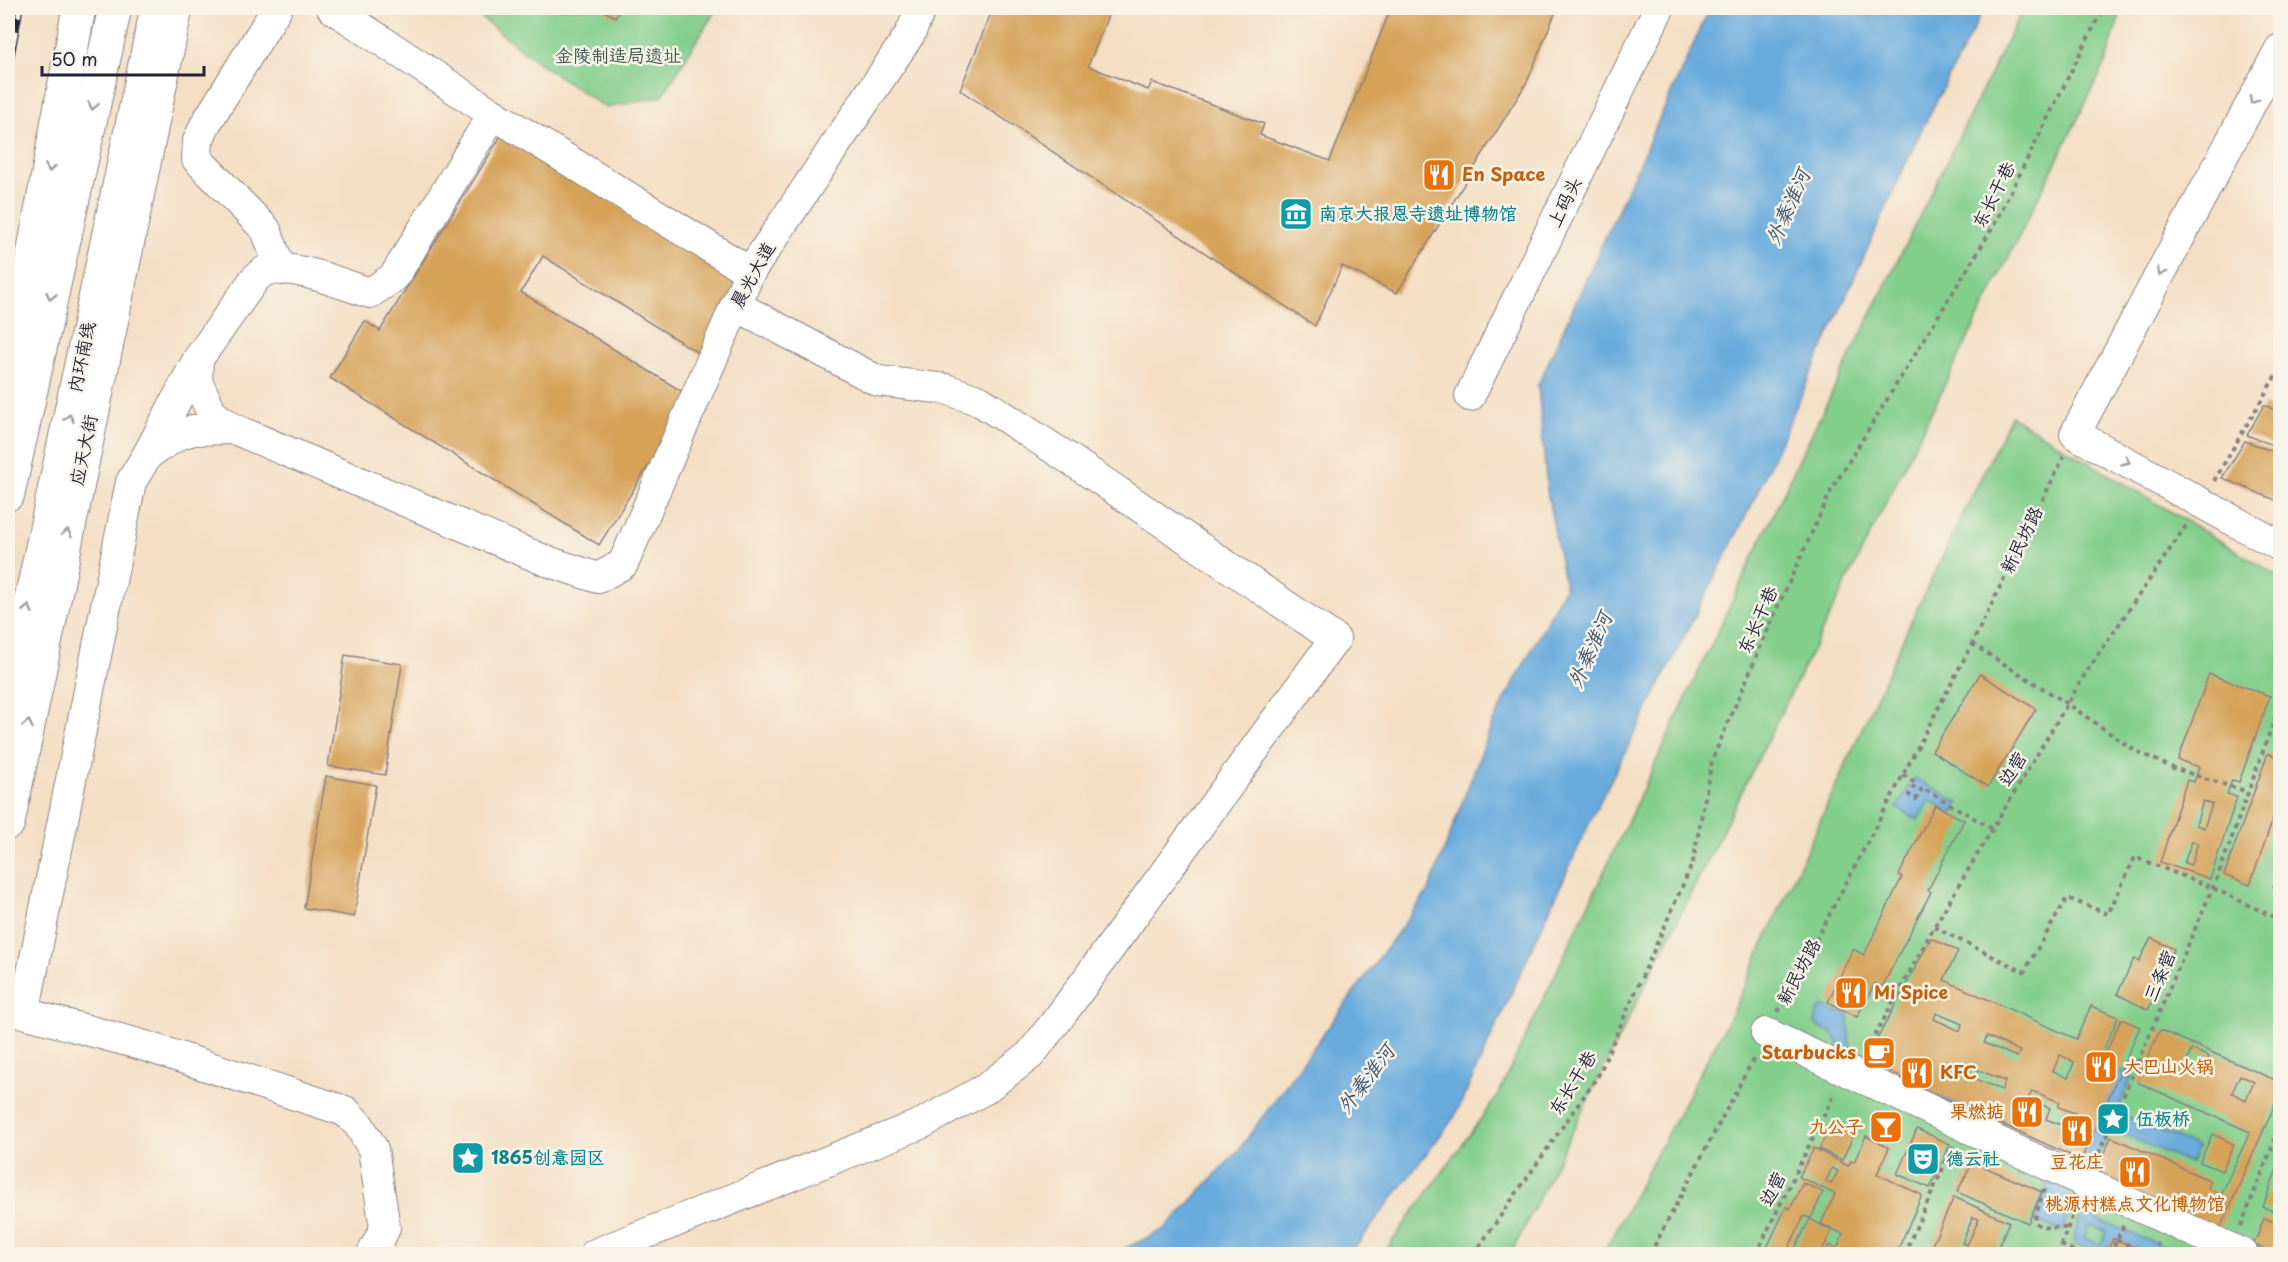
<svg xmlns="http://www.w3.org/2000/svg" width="2288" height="1262" font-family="'Playpen Sans','LXGW WenKai TC',sans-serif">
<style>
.green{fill:#82ce8b;stroke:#527863;stroke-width:1.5}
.water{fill:#69abdd;stroke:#46668c;stroke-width:1.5;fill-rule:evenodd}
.building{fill:#d6a259;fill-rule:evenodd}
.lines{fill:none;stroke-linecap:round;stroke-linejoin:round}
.minor-casing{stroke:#8b8080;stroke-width:32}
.major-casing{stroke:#8b8080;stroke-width:35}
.highway-casing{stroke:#8b8080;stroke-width:35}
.path{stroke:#8b8080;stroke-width:4;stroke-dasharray:4.5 4.5;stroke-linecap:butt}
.minor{stroke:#fff;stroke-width:30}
.major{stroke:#fff;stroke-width:33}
.highway{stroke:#fff;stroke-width:33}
.rail-casing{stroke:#22223b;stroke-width:7}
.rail{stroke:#f7f3e8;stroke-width:4.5;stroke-dasharray:14;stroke-linecap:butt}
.oneway{stroke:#9c9ca7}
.labels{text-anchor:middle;stroke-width:5;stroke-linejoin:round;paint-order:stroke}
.park-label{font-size:18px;fill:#3f5653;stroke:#f7f3e8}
.food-label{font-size:18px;font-weight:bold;fill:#c56008;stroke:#f7f3e8;text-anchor:start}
.street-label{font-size:18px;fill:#22223b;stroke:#f7f3e8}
.culture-label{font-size:18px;font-weight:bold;fill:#0d838f;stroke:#f7f3e8;text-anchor:start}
.water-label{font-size:20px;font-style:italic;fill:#3b5274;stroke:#f7f3e8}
</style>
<rect width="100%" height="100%" fill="#f7f3e8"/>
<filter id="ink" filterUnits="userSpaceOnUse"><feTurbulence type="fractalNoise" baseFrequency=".0167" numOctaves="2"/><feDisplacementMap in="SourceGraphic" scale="12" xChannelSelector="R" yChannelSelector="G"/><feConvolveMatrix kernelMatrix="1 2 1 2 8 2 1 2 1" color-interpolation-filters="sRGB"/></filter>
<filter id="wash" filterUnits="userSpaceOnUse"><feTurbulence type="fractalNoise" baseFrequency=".008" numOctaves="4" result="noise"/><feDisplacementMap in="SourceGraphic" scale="24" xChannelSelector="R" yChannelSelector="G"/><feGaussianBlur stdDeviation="1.35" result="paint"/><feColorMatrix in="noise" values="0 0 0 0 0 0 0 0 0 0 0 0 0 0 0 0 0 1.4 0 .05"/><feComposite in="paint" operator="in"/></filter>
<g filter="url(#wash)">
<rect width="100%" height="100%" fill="#f4dfc4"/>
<g class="green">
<path d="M469,8H717L662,96L606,108L535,60Z"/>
<path d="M2023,8H2122L2105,64L1511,1254H1383L1498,1095L1808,441Z"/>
<path d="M2011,416L2280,577V1254H1603L1733,1011L1913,617Z"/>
</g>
<g class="water">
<path d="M1710,8H1984L1918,137L1753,502L1593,815L1455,1116L1350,1254H1114L1165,1229L1237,1152L1429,890L1492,724L1565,587L1547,491L1538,385Z"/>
<path d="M1914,778L1959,803L1954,813L1929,800L1918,820L1897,808Z"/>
<path d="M1824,1006L1835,1013L1843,1011L1848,1015C1852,1035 1842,1045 1863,1058L1931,1092L2081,1159L2120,1071L2132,1075L2117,1112L2198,1147L2190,1163L2110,1128L2090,1173L1845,1057L1834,1034L1821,1029L1814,1022L1818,1010Z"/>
<path d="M2050,1178L2078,1189L2062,1231L2034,1221Z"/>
<path d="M2082,1213L2181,1254H2149L2114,1239L2102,1253L2076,1244C2073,1233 2078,1223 2082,1213ZM2089,1225L2107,1232L2101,1245L2084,1238Z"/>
</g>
<g id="blocks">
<g class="building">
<path d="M599,8H621L615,17Z"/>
<path d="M993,8H1111L1088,66L1148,90L1152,82L1264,124L1260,135L1330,161L1391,8H1557L1527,82L1397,293L1342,266L1315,326L960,90Z"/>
<path d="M504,131L756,288L711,361L543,256L521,292L691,397L599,545L330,378L365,321L380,331Z"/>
<path d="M2264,405L2280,412V448L2247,435Z"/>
<path d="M2245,441L2280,454V502L2222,478Z"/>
<path d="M345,655L402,664L385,775L328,766Z"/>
<path d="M1980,674L2036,709L1988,787L1932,751Z"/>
<path d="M2209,674L2270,696L2239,782L2232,780L2227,794L2237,797L2210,879L2160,862L2187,780L2194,782L2199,767L2178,760ZM2203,801L2212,804L2204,828L2196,825ZM2192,841L2198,843L2191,865L2184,863Z"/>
<path d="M2268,753L2280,758V798L2250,885L2224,875Z"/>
<path d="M326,776L376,785L354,917L304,908Z"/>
<path d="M1935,805L1964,820L1928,890L1931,892L1882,987L1875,983L1857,1017L1828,1002L1853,949L1864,955L1902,877L1899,875Z"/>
<path d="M2280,868V889L2273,887Z"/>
<path d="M1931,938L1958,951L1944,980L2076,1039L2091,1006L2118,1017L2103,1051L2106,1052L2121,1019L2140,1027L2081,1160L1931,1092L1877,1065L1874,1057L1873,1047ZM1936,1013L1962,1024L1960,1031L1934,1019ZM1987,1036L2020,1051L2017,1057L1984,1043ZM2060,1055L2074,1062L2068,1078L2053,1071ZM1971,1067L2005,1081L2002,1090L1968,1076ZM2032,1091L2060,1102L2058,1107L2075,1113L2069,1128L2046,1119L2050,1108L2028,1099Z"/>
<path d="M2151,938L2174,949L2162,972L2165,974L2148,1010L2117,994L2134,959L2139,961Z"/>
<path d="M2160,1030L2280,1082V1093L2219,1231L2103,1180L2100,1164L2111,1137L2211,1181L2208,1188L2221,1195L2250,1132L2137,1082ZM2192,1049L2209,1057L2204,1070L2186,1063ZM2240,1075L2254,1082L2246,1100L2232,1093Z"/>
<path d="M1833,1121L1855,1132L1842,1160L1819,1149Z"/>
<path d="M1917,1129L1950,1144L1930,1188L1897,1174Z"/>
<path d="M2212,1134L2234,1144L2222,1171L2200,1162Z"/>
<path d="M1866,1136L1889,1148L1877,1174L1922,1195L1896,1254H1825L1829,1245L1837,1249L1843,1234L1821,1224L1835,1194L1799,1177L1814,1148L1848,1166L1851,1161L1854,1162ZM1832,1168L1838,1171L1831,1184L1826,1181Z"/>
<path d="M2280,1160V1214L2263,1207Z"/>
<path d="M1973,1162L2042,1192L2028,1223L1957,1192Z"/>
<path d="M1803,1183L1823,1192L1811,1218L1804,1216L1786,1254H1764L1786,1207L1790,1209Z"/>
<path d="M1954,1197L2009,1222L1995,1254H1928ZM1973,1217L1979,1219L1967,1245L1962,1243Z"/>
<path d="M2264,1218L2280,1224V1254L2254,1245Z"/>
<path d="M1810,1219L1832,1231L1820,1254H1792Z"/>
<path d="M2113,1239L2117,1240L2149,1254H2106Z"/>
</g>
</g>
</g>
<g filter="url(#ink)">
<use href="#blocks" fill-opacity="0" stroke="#8b8080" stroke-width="1.5"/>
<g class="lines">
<g class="minor-casing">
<g id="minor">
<path d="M277,8L205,125L198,141L197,159L266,230L281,270"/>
<path d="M332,8L493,114L750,272"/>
<path d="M2280,49L2075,434L2280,546"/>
<path d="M1470,396L1659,8"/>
<path d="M234,429L213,415L197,381L198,359L254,280C257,277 261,273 265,271C291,262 344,285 370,293L394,277L493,114"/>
<path d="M148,454L198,359"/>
<path d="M8,1011L24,1013L131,482L148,454L178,435L193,430L234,429L544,560L598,578L623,564L750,272L910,34L921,8"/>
<path d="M24,1013L142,1045L345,1111L359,1125L373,1149L385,1228L372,1254"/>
<path d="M1766,1033L2086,1183L2243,1254"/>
<path d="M595,1254L923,1123L985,1089L1030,1055L1064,1011L1335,639L1071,460L980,401L946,389L878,381L735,305"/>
</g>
</g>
<g class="major-casing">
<g id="major">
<path d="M8,389L79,8"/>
<path d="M8,823L176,8"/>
</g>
</g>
<g class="highway-casing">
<g id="highway">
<path d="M8,494L115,8"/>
<path d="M8,707L157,8"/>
</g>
</g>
<g class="path">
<path d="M2214,481L2280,368"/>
<path d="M1972,644L2068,704L2134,750L2173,768L2248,792"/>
<path d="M1903,775L1916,783L1909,795L1916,799L1922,788L1993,829"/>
<path d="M1934,927L2024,972L2067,898L2108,914L2135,857L2213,888L2280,920"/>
<path d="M1778,1012L1972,644L2064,456"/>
<path d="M1866,1052L1934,927L2087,671L2188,523"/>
<path d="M2095,1162L2219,873L2280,704"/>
<path d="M2044,1189L2034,1221C2044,1233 2056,1224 2068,1229"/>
<path d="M2241,1226L2280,1127"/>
<path d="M2117,1240L2149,1254"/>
<path d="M2061,1245L2080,1254"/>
<path d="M1474,1254L1598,1076L1693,862L1712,760L1779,604L1832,489L1993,227L2103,8"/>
<path d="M1650,1254L1755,1056"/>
<path d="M1756,1254L1835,1093"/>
<path d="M1904,1254L1953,1146"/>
<path d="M2057,1254L2077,1205"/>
<path d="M2110,1254L2124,1225"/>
<path d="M2152,1254L2158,1243"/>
</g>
<use href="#minor" class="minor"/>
<use href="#major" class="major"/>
<use href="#highway" class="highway"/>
<g class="rail-casing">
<path id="rail" d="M8,72L20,8"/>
</g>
<use href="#rail" class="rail"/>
</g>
<defs><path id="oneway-chevron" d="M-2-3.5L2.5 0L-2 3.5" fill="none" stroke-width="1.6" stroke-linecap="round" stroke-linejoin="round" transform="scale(1.5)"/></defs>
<g class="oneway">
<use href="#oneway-chevron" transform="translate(2253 100) rotate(118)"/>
<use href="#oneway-chevron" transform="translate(93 106) rotate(102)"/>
<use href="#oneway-chevron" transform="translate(50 168) rotate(100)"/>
<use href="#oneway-chevron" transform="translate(2161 272) rotate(118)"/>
<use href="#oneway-chevron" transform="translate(51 296) rotate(102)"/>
<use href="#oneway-chevron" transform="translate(69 418) rotate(-78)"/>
<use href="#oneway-chevron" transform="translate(2126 461) rotate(28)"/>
<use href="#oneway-chevron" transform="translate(67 533) rotate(-78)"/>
<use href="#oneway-chevron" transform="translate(28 609) rotate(-78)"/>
<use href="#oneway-chevron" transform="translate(28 724) rotate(-78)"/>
</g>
</g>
<defs>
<g id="restaurant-square" transform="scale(1.725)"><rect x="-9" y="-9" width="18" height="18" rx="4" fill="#e8710a" stroke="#f7f3e8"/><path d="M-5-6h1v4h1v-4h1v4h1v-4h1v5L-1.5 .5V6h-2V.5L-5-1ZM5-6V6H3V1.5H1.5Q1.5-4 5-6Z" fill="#fff"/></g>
<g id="museum-square" transform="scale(1.725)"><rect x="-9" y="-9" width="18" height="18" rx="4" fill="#0f9aa8" stroke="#f7f3e8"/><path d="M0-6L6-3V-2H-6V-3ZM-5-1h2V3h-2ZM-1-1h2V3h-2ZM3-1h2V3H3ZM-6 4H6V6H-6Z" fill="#fff"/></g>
<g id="cafe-square" transform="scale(1.725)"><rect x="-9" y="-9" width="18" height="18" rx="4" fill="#e8710a" stroke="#f7f3e8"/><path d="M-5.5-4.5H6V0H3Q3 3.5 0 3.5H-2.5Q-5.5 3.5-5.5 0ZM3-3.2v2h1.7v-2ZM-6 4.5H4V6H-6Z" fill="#fff"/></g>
<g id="sight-square" transform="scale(1.725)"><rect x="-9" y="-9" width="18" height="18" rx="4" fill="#0f9aa8" stroke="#f7f3e8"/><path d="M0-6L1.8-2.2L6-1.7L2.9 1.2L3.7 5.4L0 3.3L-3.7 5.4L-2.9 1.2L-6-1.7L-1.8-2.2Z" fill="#fff"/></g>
<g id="bar-square" transform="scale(1.725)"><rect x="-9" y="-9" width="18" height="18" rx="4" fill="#e8710a" stroke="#f7f3e8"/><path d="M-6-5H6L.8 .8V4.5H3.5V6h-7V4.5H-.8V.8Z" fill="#fff"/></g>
<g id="theatre-square" transform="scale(1.725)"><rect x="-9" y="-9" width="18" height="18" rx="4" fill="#0f9aa8" stroke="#f7f3e8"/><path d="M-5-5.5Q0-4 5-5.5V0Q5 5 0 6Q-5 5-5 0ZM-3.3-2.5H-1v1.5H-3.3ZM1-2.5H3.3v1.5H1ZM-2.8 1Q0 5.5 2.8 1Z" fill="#fff"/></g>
</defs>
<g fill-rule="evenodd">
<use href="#restaurant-square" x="1439" y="175"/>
<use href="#museum-square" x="1296" y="214"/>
<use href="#restaurant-square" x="1851" y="993"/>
<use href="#cafe-square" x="1879" y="1053"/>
<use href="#restaurant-square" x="2101" y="1067"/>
<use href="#restaurant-square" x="1917" y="1073"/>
<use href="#restaurant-square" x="2027" y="1112"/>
<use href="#sight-square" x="2113" y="1119"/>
<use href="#bar-square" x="1886" y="1127"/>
<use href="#restaurant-square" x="2077" y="1131"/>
<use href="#sight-square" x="468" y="1158"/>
<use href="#theatre-square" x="1923" y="1159"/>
<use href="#restaurant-square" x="2135" y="1172"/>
</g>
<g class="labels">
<g class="park-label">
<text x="618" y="62">金陵制造局遗址</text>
</g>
<g class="food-label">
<text x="1462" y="181">En Space</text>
<text x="1874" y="999">Mi Spice</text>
<text x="1856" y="1059" text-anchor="end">Starbucks</text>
<text x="2124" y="1073">大巴山火锅</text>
<text x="1940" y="1079">KFC</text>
<text x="2004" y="1118" text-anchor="end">果燃掂</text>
<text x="1863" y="1133" text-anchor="end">九公子</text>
<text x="2077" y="1168" text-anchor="middle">豆花庄</text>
<text x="2135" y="1210" text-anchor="middle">桃源村糕点文化博物馆</text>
</g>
<g class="street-label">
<text transform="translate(1994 195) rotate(-63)" y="6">东长干巷</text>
<text transform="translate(1565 202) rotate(-64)" y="6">上码头</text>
<text transform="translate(753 275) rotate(-61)" y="6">晨光大道</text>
<text transform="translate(82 357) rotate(-78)" y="6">内环南线</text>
<text transform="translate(84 450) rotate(-78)" y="6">应天大街</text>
<text transform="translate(2022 540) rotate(-64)" y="6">新民坊路</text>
<text transform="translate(1758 620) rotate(-66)" y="6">东长干巷</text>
<text transform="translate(2013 769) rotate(-59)" y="6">边营</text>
<text transform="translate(1799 972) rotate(-62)" y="6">新民坊路</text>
<text transform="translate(2160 976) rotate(-67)" y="6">三条营</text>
<text transform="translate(1573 1083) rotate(-58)" y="6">东长干巷</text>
<text transform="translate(1773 1189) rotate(-64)" y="6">边营</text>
</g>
<g class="culture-label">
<text x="1319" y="220">南京大报恩寺遗址博物馆</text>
<text x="2136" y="1125">伍板桥</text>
<text x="491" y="1164">1865创意园区</text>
<text x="1946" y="1165">德云社</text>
</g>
<g class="water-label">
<text transform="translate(1788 207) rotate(-66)" y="7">外秦淮河</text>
<text transform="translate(1590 650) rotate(-66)" y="7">外秦淮河</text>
<text transform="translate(1366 1079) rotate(-53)" y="7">外秦淮河</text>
</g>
</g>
<rect width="2288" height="1262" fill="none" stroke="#f7f3e8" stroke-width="30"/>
<path d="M42 66v9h162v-9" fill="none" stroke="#22223b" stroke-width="3"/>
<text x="51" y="66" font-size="18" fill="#22223b" stroke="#f7f3e8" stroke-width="4.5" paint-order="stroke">50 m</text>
</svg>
